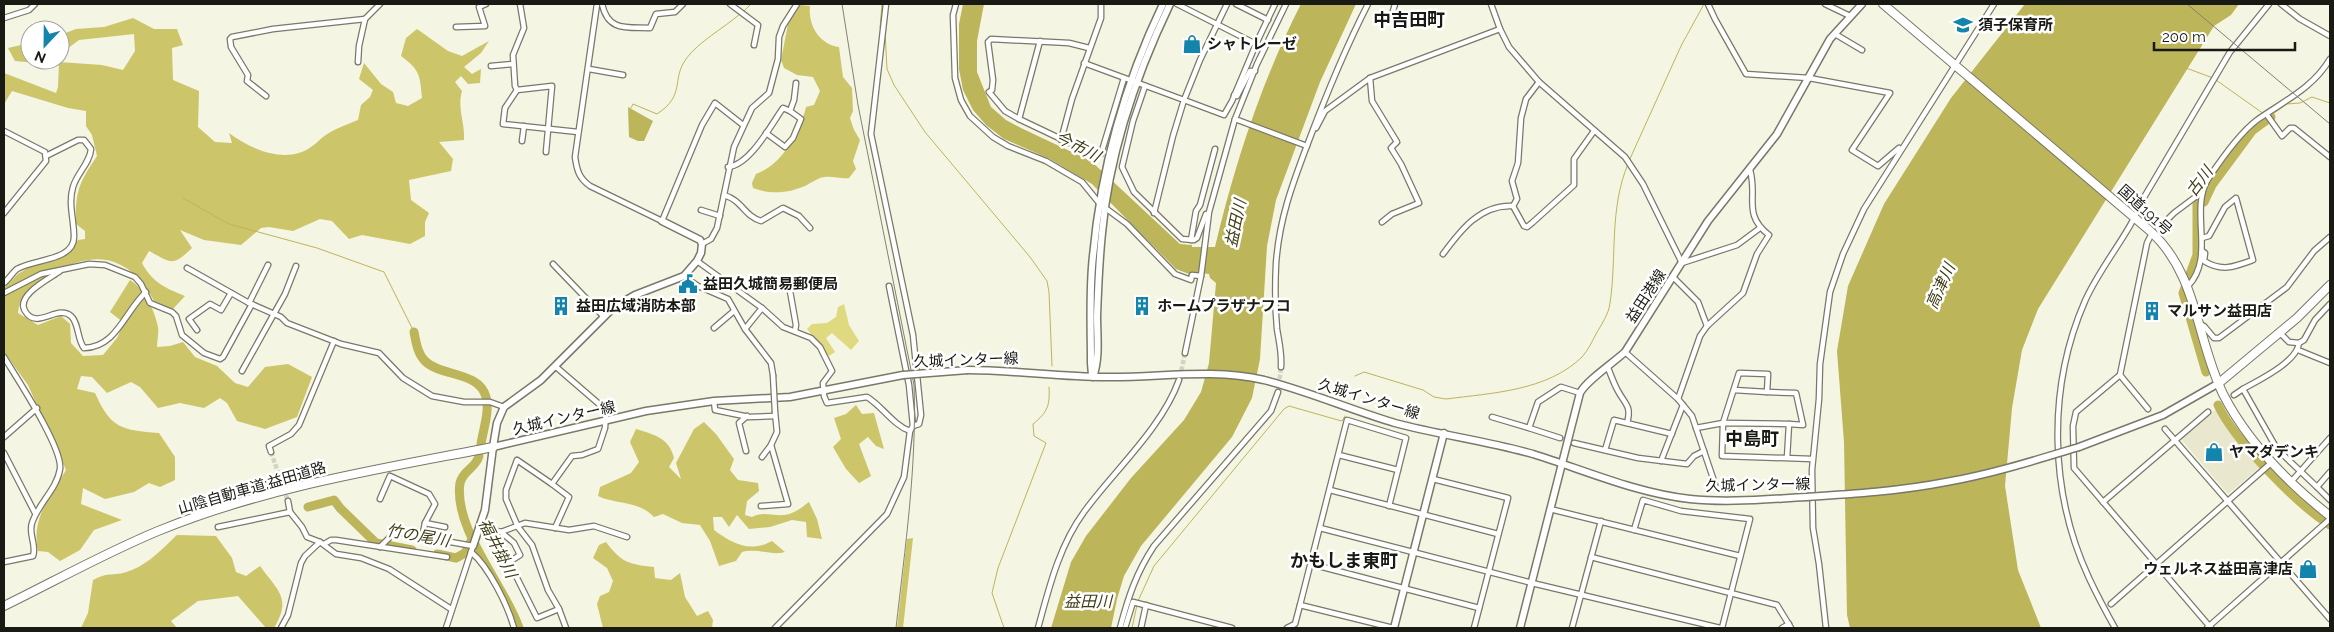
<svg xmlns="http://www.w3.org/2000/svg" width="2334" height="632" font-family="Raleway,'Noto Sans JP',sans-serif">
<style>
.built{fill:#e9e8cf}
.green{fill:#dfd980}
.forest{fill:#ccc569}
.water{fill:#bcb559}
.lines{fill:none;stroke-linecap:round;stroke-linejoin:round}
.stream{stroke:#bcb559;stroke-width:1}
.river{stroke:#bcb559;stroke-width:9}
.street-tunnel{stroke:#d4d4c4;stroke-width:4.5;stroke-dasharray:4.5 2;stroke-linecap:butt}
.street-casing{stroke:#797869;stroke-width:7}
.secondary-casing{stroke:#797869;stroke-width:9}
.highway-casing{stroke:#797869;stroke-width:10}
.street{stroke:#fff;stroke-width:4.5}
.secondary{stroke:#fff;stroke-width:6}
.highway{stroke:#fff;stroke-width:8}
.rail{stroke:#828276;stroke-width:1}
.street-bridge-casing{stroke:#797869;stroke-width:7;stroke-linecap:butt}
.secondary-bridge-casing{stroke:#797869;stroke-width:9;stroke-linecap:butt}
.street-bridge{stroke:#fff;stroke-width:4.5}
.secondary-bridge{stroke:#fff;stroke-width:6}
.labels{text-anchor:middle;stroke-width:5;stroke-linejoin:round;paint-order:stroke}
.poi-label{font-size:15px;font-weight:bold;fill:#1a1a14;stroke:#fff;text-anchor:start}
.street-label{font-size:15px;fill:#1a1a14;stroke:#fff}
.water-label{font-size:16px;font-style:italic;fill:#413e16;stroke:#fff}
.quarter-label{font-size:18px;font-weight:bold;fill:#1a1a14;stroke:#fff}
</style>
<rect width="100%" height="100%" fill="#f5f5e3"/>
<path class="built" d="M2217,408L2238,438L2262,465L2228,494L2181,439Z"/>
<path class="green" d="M844,304L849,325L859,341L851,350L832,333L826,338L835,352L829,356L807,329L812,324L827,323L836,317L838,307Z"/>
<g class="forest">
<path d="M800,5L810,6C808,25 819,44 839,47L843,77L852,88L853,111L850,118L854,130L860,140L853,161L856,169L849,178C841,179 833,176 825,177C820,177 812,182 807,185C790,193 771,195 753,188L752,183L756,174C782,165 800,132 806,107L814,105L820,91L813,77L797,75L784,68L781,60L788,24Z"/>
<path d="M133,18L154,29H177L183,45L172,48L173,80L199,91L198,127L215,142L232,143L229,133C250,149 286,165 311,147C316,144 319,140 323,137C333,129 346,125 358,120L361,105L370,97L373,90L359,79L364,63L381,84L393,92L396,103L408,106L422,98C420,75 420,70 401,56L406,38L417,29L448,51L462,56L489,41L481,53L464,67L472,74L481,69L480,83L468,84L461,76L455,82L462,91C457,109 465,122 464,140L439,142L453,159L451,171L409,180L411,200L429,213L425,222V236L410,244L362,235L349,239L332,221L320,219L293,231L269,227L261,228L241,245L204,240L180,230L192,248C172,267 172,263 149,251L142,263C152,282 165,288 185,296L173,309L154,301C145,283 133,269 114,262C85,251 39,275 22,298C19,302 19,308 18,313L38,325L61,316L70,324L71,343L83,356L103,355L117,338L124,323L110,312L130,280C144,288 155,311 158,327C159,333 157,341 157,347L170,346L183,342L195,357L217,366L235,383L248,387L265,367L288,364L312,377L297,417L265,429L237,421L227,403L220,398L204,408L180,403L158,408L140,387L131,382L107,393L92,377L81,376L77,389L95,393C111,429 122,430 159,433L175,457V480L160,487L149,483L134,492L105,499L83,488L81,504L122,520L94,530L80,550L60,561L48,552L38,551C31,518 50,497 66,470L28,385L4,352V288L18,274L34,264L66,254L78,240L85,239V231L76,224C75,191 79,183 97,156L92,135L86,126V111L68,108L12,91L4,104V73L56,93L58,87L59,62L102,65L123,70L135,51L134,34L79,40L60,54V35L76,29L104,27Z"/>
<path d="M30,43V60H47L36,63L15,61L8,48Z"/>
<path d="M856,405L862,414L874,413L884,449L876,446L868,437L859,444L871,476L859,483L846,469L833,447L841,439L834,418L846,414Z"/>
<path d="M704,422L716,434L734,459L730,470L738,480L758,483L759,491L747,501L745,515L752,517C764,511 771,516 784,515C794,514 801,508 809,502L817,519L822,539L807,537L806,522L792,520L770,527L749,529L737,515L729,527L722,517H713L714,530C733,544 750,553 772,541L785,552C771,556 760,548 742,552L736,561L719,566L710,541L700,525L682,523L663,514L654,517C638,500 617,505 598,496L600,487L631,473L639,462L630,442L636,429C654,435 669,437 674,458L669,467L681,479L676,463L694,429Z"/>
<path d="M177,535L216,536L232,558L236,572L246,576L260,566C278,591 292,598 274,628H266L238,596L198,601L171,621L177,628H81L88,613L93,580C108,572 110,576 123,573C146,567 161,550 177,535Z"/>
<path d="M913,538L903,628H897L907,539Z"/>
<path d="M606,542C622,563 628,564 654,567L655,578L671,580L680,573L685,597L697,616L708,611L713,620L712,628H603L597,604L600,596L609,592L613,581L607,568L593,558L599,545Z"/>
</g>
<g class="water">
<path d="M963,4H984L977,41V72L991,107L1006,120L1021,128L1091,161L1180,244L1192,245V247H1215C1235,163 1262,80 1301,4H1356L1320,82L1276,200L1267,246L1260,359L1252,398L1232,437L1141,546L1124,576L1117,599L1111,628H1051L1071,562L1086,536L1131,478L1184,420L1201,392L1209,363L1216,283L1210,278L1209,274L1190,272L1189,274L1176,269L1092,184L1050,159L1004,139L986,125L973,110L963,90L959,69V24Z"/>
<path d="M2025,4H2239L2231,15L2214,26L2038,309L2022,350L2012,408L2005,486L2018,570L2041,628H1850L1847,615L1844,442L1837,351L1848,286L1884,204L1951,98Z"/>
<path d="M628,107L653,121L644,141H638L629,137Z"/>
</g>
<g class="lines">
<g class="stream">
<path d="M743,12L751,4"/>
<path d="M881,29L880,28L882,4"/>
<path d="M885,32L887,69L894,85L925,132L1030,257L1047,281L1049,292L1052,366"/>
<path d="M2186,68L2213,78"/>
<path d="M2216,80L2264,114"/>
<path d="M631,108L633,104L657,114C686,95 671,80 686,59C698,42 724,28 740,14"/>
<path d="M2270,116L2287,104L2300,103L2312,97L2330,103"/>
<path d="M1629,161L1681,46L1704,4"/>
<path d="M183,198L229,224L317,248L384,272L414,332"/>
<path d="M1355,376L1364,372L1423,390L1434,397L1446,399C1492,393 1547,391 1582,357C1588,350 1592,342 1596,334C1601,325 1609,314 1610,303C1617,257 1609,209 1628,164"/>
<path d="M1138,601L1154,566L1284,409L1289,406L1338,420L1342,421L1345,416"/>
<path d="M1004,628L992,593L998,568L1046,443L1034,436L1033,424C1048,412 1050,405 1049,387"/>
<path d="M1132,628L1137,605"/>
</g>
<g class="river">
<path d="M414,332C416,341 417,353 425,361C441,377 479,371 486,397C490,411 483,430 481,444"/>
<path d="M2206,372L2183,293L2197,255V204L2204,202L2212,185L2252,131L2271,117"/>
<path d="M2218,405C2234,440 2297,504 2330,525"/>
<path d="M479,456C476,468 463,470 460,483C453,529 505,586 519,628"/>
<path d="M308,507L334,500L340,508L376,543L412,550"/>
<path d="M437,554L456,558L465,553L472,539"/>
</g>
<g class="street-tunnel">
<path d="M1180,377L1185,353"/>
<path d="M1278,392L1281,367"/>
<path d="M1560,438L1574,443"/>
<path d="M271,452L288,501"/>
</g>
<g class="street-casing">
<g id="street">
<path d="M520,4L524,28L513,55L515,86L517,90L552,86L546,152"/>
<path d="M597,4L575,157C577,171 579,178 590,186L662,221L702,125L715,103L743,125"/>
<path d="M602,4C608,32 627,27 650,28L656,14L675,12L683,4"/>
<path d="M730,4L758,25L754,45"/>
<path d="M956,4L953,15L955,78L961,100L970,116L993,137L1008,146L1046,161L1082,182L1100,204L1127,224L1175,274L1191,280L1192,275L1201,276"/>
<path d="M1177,4L1256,44L1275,4"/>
<path d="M1227,4L1200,60L1184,100L1224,115L1232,101L1256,44"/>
<path d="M1236,4L1268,20"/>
<path d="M1286,4L1257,64L1235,119L1307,146"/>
<path d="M1491,4L1500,29L1509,47L1539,82L1625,157L1643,184L1682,263L1737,245L1760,228"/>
<path d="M1708,4L1715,19L1746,74L1809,78L1890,93L1852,150L1878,166L1899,148"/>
<path d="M1825,4L1850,16"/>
<path d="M2281,4L2300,19L2330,36"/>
<path d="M1393,11L1395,4"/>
<path d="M4,18L29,10L35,4"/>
<path d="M456,27L485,26L479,7L486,4"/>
<path d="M1835,34L1862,50"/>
<path d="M1040,41L1019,119L1080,148L1101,154L1124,78"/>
<path d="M358,62L359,46L365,19L380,4"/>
<path d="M1084,63L1184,100L1173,136L1154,213"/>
<path d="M491,66L513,64"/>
<path d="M589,69L623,75"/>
<path d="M1370,78L1372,101L1397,142L1391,148L1401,164L1419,203L1392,214L1382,222"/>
<path d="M1539,82L1526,99L1521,118L1518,163L1512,181L1517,199L1513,206L1524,226L1527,227L1532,223L1574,185V159L1594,131"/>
<path d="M1145,86L1133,121L1122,167L1134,192L1182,239L1194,240L1197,238L1206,214"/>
<path d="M517,90L505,108L503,124L578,132"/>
<path d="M1234,95L1237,96L1250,71H1255"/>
<path d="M266,96L247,81L248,75L231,47L230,39L232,37L273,29L365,19"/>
<path d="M2267,115L2282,136L2290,128H2294L2330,157"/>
<path d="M1019,119L1005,111L989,92L992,90L993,80L988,42L991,39L1069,43L1089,48"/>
<path d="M1316,128L1325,111L1370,78L1500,29"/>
<path d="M4,131L45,152L46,161L4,213"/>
<path d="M766,133L785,147L793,138L801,119L790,111"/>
<path d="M1061,140L1072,99L1101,18V4"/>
<path d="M522,141L524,126"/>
<path d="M728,167C750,165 771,125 783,108L790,111L794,100L796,83"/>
<path d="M724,195C743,201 744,216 761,221L783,208L799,216L810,228"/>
<path d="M701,210L720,216"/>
<path d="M2158,229L2174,213L2202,192"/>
<path d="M1191,240L1196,211L1200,205L1215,149"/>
<path d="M702,244L711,239L717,228L734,147L752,108L769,93L778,59L779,37L783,26L797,4"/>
<path d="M2202,251L2205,253L2204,261C2222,272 2234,267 2253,260L2236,198L2225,207L2209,236L2202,238"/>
<path d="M1443,254C1460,231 1480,204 1513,206"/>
<path d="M697,261L762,308L783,327L811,338L820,347L832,371L823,383L824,396L827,403L867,397C882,406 893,425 910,431"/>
<path d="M553,264L604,317"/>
<path d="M187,268L249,303L281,317L287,323L341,344L379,353L403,378L432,396L464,402H490L504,407"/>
<path d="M60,271C51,278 15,295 25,311C37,331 57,304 71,316C79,323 77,339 84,348C117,347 125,311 146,292"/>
<path d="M684,276L698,286L728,299L745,329"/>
<path d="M1673,277L1698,302L1707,326"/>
<path d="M4,283C9,279 12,273 17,269C33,259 74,261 74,237C74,219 68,204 73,187C77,173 90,163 91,149L84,140H78L46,156"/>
<path d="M889,286L909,385L913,426"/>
<path d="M2188,286C2216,257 2189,211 2208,179C2220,161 2241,132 2257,120C2284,101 2313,88 2330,59"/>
<path d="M4,293L41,274L89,264L105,265L135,277L141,284L150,303L172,312L176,316L182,335L204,353L220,359L223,357L252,304"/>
<path d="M249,303L268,265"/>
<path d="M762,308L745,329L771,363L773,375"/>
<path d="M2199,324L2204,326L2214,338H2219L2287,287L2314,251L2330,237"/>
<path d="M714,328L734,311"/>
<path d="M197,330L189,319L210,304L221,310L231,293"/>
<path d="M795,331L796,325L790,291L795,286L812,285L820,281"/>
<path d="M2280,333L2289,342L2299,343L2304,340L2315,320L2330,304"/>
<path d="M2298,350L2330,363"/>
<path d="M1625,352L1678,399L1692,416L1715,484"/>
<path d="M1185,353L1201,276L1209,212L1235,119"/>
<path d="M4,357C16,377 63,448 60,469C57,489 38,504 32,523C28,534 37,545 33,556L4,562"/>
<path d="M555,366L606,410L605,428L598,449L582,455L572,456L552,484L517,460L506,490V499L518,527L532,545L548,590L559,609L566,628"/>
<path d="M1281,367C1282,353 1279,342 1277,329C1275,308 1275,285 1276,264C1279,220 1292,185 1308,143C1326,95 1345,49 1368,4"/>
<path d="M1608,368C1611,375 1614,384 1618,391C1625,404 1632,406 1627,423"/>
<path d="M242,371L285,294L296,266"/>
<path d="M2120,375L2076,412L2073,426L2074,468L2211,628"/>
<path d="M2243,389C2259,380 2297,362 2299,343"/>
<path d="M1767,392L1796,393L1803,425L1789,424"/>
<path d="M2234,395L2243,389L2277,449L2317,487L2330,472"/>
<path d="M1678,399L1700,336L1707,326L1743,293L1757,254L1769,235C1742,214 1758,197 1750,170"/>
<path d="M714,401L715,410L749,417L775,416"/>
<path d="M2148,409L2120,375L2147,243L2150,237"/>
<path d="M1492,417L1529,428L1538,402L1561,387L1580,393"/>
<path d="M1529,428L1560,438"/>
<path d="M1696,428L1723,423L1739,373L1768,374L1767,392L1734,390"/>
<path d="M2165,429L2330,619"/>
<path d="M4,437L37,408"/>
<path d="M1574,443L1638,458L1687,464L1694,456L1704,451"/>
<path d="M1605,450L1614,420L1672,434"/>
<path d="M746,451L739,423L747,416"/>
<path d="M271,452L269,446L291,434L299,425L334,341"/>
<path d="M4,453L35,513"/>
<path d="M1339,455L1398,470"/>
<path d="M762,457L771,445"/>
<path d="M1787,458L1789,424L1723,423L1722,456L1812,459"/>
<path d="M1661,461L1683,405"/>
<path d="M1433,479L1508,498L1474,628"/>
<path d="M2290,483L2330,438"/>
<path d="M552,484L569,497L555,528"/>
<path d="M2317,487L2330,500"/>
<path d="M1330,490L1498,534"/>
<path d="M380,499L390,476L429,494L435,504L425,523L422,537"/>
<path d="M288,501L290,512"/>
<path d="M2103,502L2208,412"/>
<path d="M761,506L788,504L771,445L777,432L775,412"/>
<path d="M1389,506L1406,438L1347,420L1300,605L1393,628"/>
<path d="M1550,509L1740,556"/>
<path d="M425,523L445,527"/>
<path d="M480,526L501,532L525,523L569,530L594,526L627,537"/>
<path d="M218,527L290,512L302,527L307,537L320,542L336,554L361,558L389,569L451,609"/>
<path d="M1320,528L1532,583L1720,628"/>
<path d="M1634,530L1643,500L1681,511L1750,519L1722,628"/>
<path d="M501,532L514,543L520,555L509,562L537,618L559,609"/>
<path d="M324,544L331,540H336L447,557"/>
<path d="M380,547L395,532L473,546L446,628"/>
<path d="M471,552C489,567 508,606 514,628"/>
<path d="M1591,557L1777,605L1791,628"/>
<path d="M1311,564L1479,608"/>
<path d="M2111,604L2271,463"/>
<path d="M281,628L288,615L301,563L305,556L320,542"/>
<path d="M775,628L887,514L904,477L910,431L913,426L919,424L921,415L913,335L871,134L886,4"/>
<path d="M1038,628C1049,588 1059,546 1084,512C1113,472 1162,428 1179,380"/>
<path d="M1120,628C1128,598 1136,573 1154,546L1271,411L1278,392"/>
<path d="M1125,628L1133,602L1232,628"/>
<path d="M1141,628L1146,605"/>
<path d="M1287,628L1295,624L1300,605"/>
<path d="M1572,628L1601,521"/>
<path d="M1782,628L1789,624"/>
<path d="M1826,628L1819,564L1813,528L1812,470L1819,399L1820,364L1830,292L1843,254L1864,209L1994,4"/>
<path d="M2115,628C2106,612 2097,595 2089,578C2049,492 2047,388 2085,301C2101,265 2129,235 2143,199L2230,52L2269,4"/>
<path d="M2207,628L2330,519"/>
</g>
</g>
<g class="secondary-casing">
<g id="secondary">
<path d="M968,370C1015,370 1059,377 1105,377C1159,378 1210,368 1264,380C1308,391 1351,410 1395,423C1440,435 1487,441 1533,454C1584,470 1636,493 1690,499C1729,503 1767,499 1806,497"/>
<path d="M1092,375L1091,363C1091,328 1089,291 1093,256C1101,169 1125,83 1163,4"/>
<path d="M1093,377C1100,358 1097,336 1097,316C1098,289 1099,261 1102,233C1109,154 1136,75 1170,4"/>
<path d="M493,447L646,411L714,401L790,397L903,375"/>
<path d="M2079,447L2163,415L2219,383"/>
<path d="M473,546L485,510L493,447L497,423L504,407L541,380L614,307L635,295L684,276L697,261L701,253L702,244L700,240L662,221"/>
<path d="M1394,628L1444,433"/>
<path d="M1520,628L1580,393C1586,381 1613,363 1625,352L1708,221L1777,134L1830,39L1862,4"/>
</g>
</g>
<g class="highway-casing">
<g id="highway">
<path d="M1883,4L2149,230C2198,273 2196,339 2223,394C2248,443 2287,482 2330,516"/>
<path d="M2219,383L2297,318L2330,285"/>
<path d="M4,606C55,581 105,553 158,531C265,487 380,469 493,447"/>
</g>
</g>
<use href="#street" class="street"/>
<use href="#secondary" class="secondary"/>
<use href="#highway" class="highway"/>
<g class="rail">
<path d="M842,4L858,105L914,385C917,466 905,548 896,628"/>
<path d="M2187,4L2330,124"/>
</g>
<g class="street-bridge-casing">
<path id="street-bridge" d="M773,375L775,412"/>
</g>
<g class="secondary-bridge-casing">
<g id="secondary-bridge">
<path d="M903,375L968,370"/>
<path d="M1806,497C1853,494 1900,491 1946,482C1992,474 2036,460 2079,447"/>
</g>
</g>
<use href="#street-bridge" class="street-bridge"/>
<use href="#secondary-bridge" class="secondary-bridge"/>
</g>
<defs>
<g id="school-bare" transform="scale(1.5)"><path d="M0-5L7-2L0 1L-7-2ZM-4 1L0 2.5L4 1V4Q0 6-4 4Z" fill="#1384ab" stroke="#fff" stroke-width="2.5" paint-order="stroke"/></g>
<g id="shop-bare" transform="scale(1.5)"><path d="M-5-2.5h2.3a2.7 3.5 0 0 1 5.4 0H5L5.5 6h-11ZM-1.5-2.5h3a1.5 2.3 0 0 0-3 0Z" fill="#1384ab" stroke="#fff" stroke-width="2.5" paint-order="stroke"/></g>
<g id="civic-bare" transform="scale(1.5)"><path d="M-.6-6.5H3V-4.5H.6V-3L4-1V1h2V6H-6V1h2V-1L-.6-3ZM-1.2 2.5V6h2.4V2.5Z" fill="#1384ab" stroke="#fff" stroke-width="2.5" paint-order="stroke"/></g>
<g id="building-bare" transform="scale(1.5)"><path d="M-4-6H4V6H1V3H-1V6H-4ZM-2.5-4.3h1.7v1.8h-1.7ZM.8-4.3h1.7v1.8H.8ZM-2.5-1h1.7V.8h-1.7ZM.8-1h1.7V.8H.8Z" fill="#1384ab" stroke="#fff" stroke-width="2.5" paint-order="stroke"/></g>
</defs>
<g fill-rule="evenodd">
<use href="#school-bare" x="1963" y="25"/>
<use href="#shop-bare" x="1192" y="44"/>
<use href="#civic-bare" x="688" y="284"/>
<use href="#building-bare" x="561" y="306"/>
<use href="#building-bare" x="1142" y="306"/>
<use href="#building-bare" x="2152" y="311"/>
<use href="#shop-bare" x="2214" y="452"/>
<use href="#shop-bare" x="2308" y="569"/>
</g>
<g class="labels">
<g class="poi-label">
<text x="1978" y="30">須子保育所</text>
<text x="1207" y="49">シャトレーゼ</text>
<text x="703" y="289">益田久城簡易郵便局</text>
<text x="576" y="311">益田広域消防本部</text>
<text x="1157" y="311">ホームプラザナフコ</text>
<text x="2167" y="316">マルサン益田店</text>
<text x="2229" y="457">ヤマダデンキ</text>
<text x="2293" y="574" text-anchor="end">ウェルネス益田高津店</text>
</g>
<g class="street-label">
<text transform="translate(2145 210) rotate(42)" y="5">国道191号</text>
<text transform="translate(1646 296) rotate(-57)" y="5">益田港線</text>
<text transform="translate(966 360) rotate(-2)" y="5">久城インター線</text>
<text transform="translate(1369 399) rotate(17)" y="5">久城インター線</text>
<text transform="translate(564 418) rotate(-13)" y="5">久城インター線</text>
<text transform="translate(1758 485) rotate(-1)" y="5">久城インター線</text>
<text transform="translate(252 488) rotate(-16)" y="5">山陰自動車道;益田道路</text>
</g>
<g class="water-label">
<text transform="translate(1078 146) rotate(27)" y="6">今市川</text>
<text transform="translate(2199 181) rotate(-53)" y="6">古川</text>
<text transform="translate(1235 223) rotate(-78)" y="6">益田川</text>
<text transform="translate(1940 286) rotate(-66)" y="6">高津川</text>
<text transform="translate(418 535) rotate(10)" y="6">竹の尾川</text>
<text transform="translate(498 548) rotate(63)" y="6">福井掛川</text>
<text x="1088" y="607">益田川</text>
</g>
<g class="quarter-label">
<text x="1409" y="26">中吉田町</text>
<text x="1752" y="445">中島町</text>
<text x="1344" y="567">かもしま東町</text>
</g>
</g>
<rect width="2334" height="632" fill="none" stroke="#1a1a14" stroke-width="10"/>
<g transform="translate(45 45) rotate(202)"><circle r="24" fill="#ffffff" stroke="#a3a3a1"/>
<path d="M0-4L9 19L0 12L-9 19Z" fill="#1384ab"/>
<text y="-8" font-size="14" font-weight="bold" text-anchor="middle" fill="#1a1a14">N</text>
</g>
<path d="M2154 42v8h141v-8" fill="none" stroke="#1a1a14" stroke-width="2.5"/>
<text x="2162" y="42" font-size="15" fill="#1a1a14" stroke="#ffffff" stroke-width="4" paint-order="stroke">200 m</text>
</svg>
